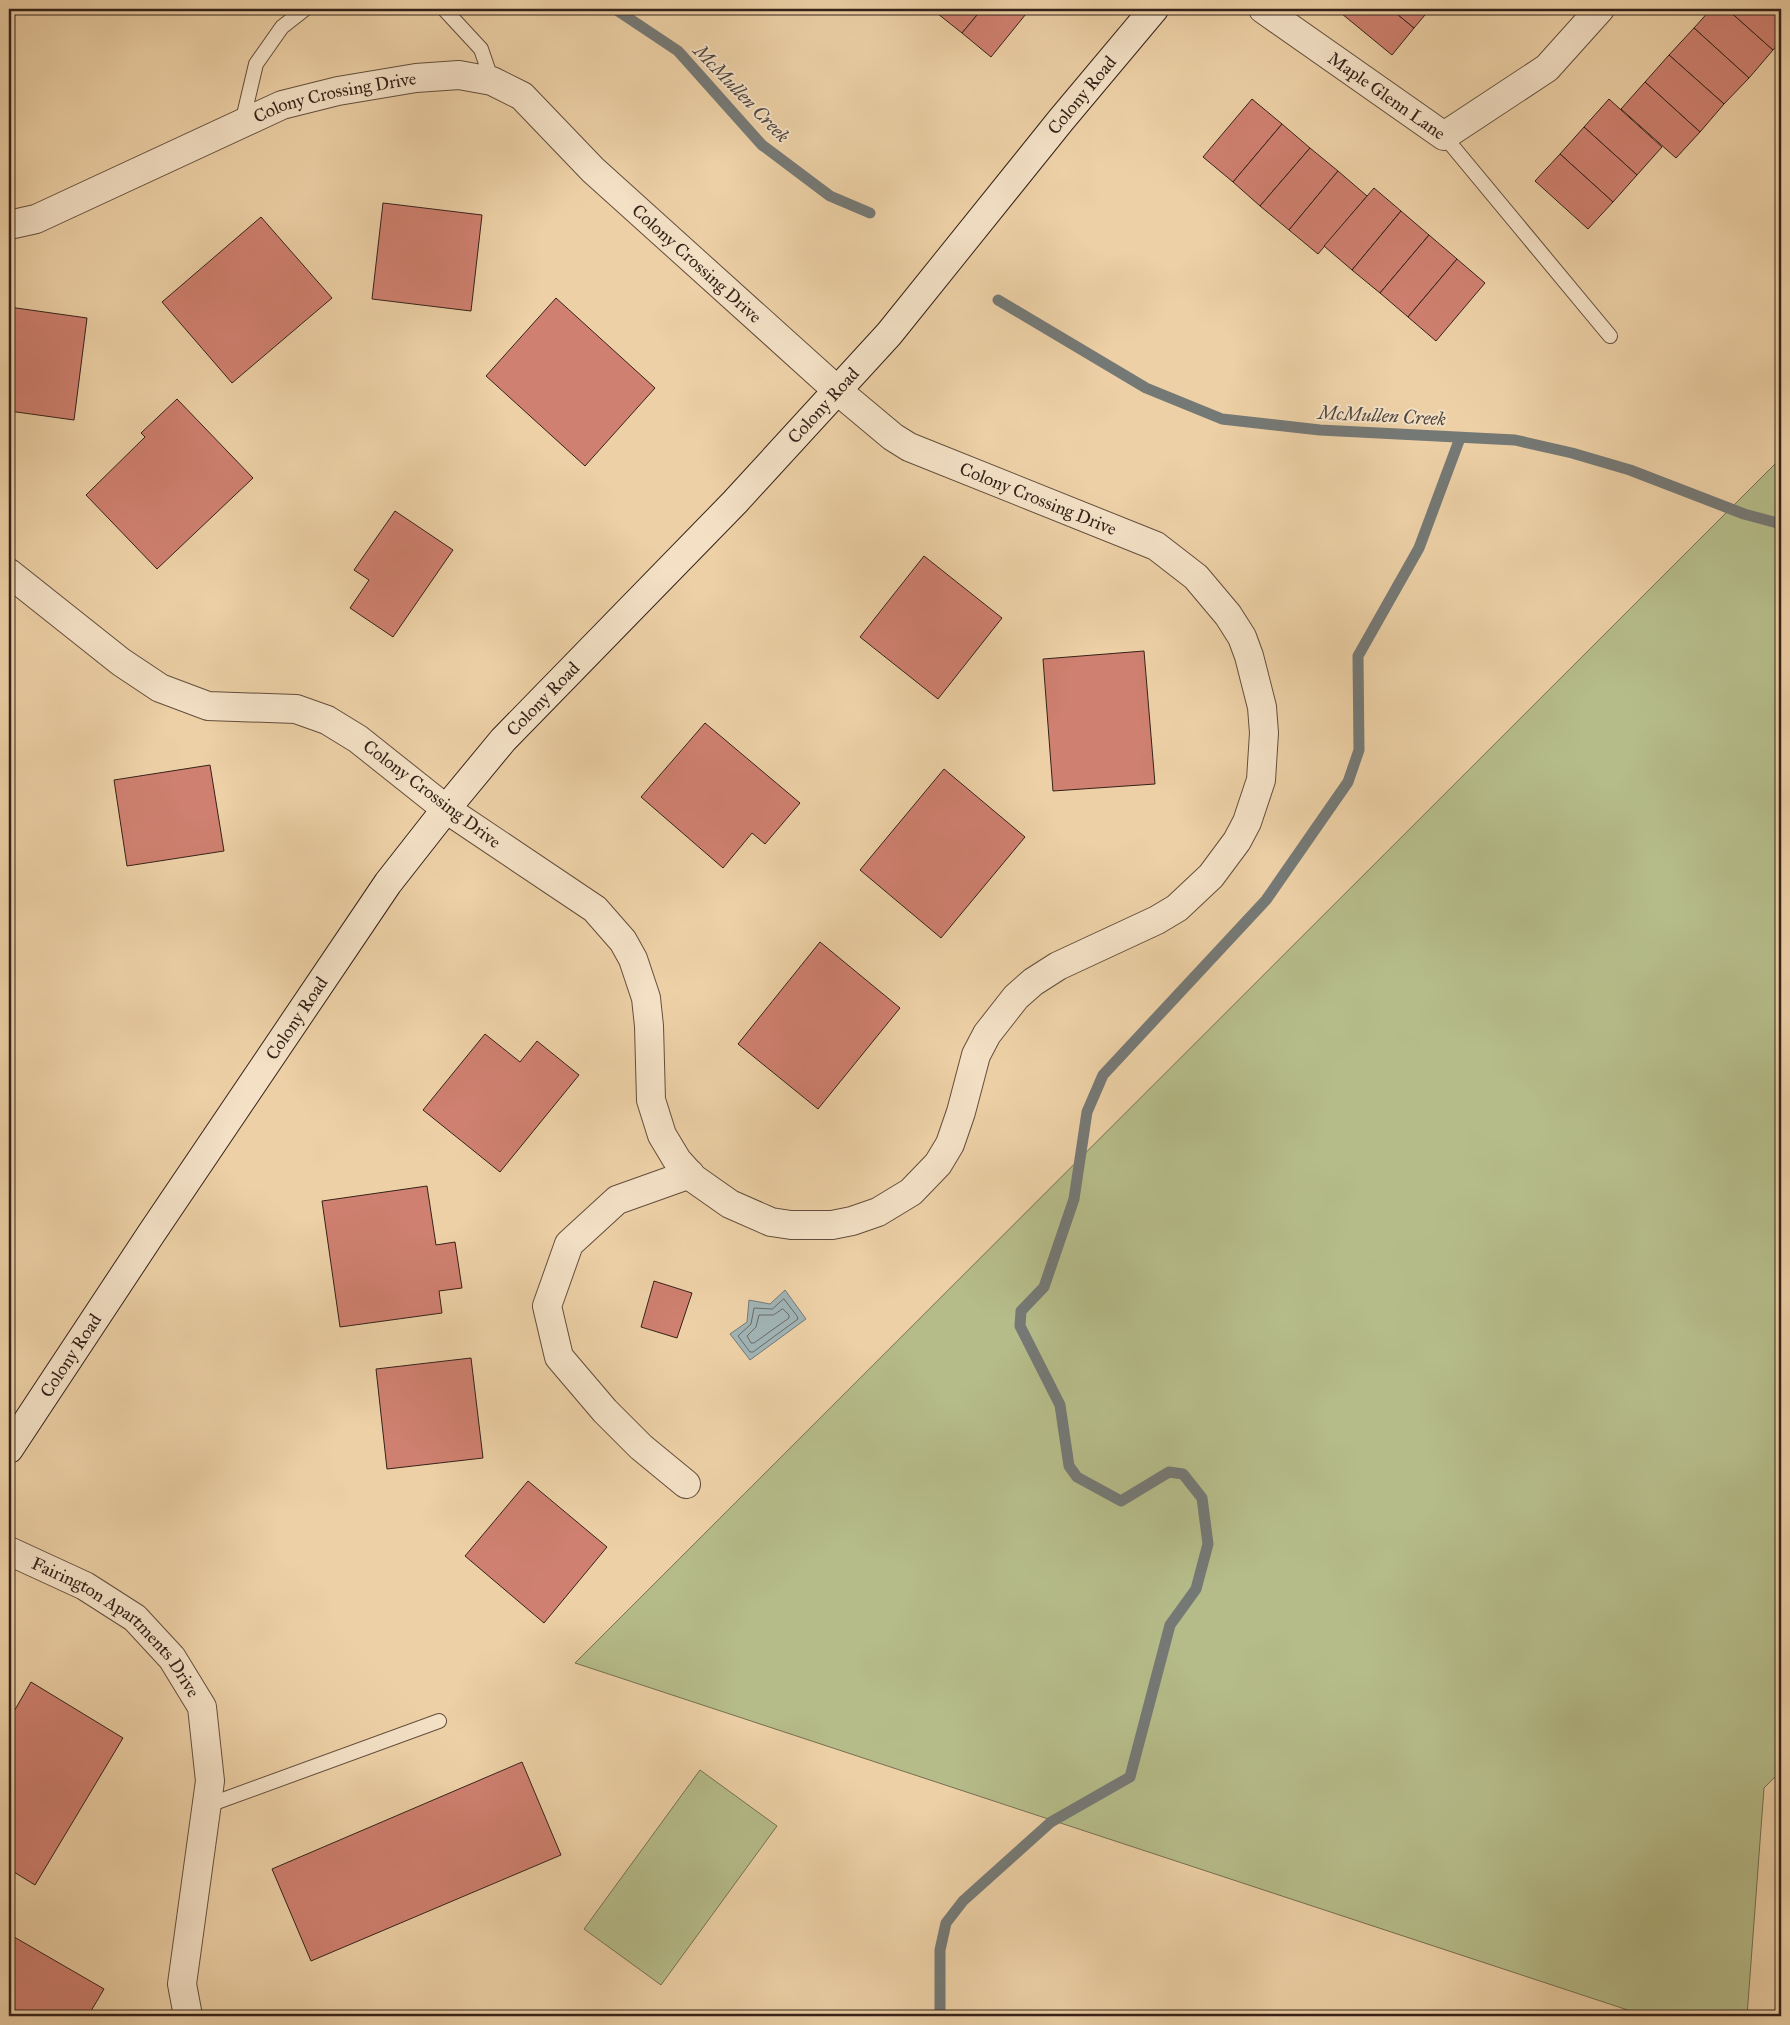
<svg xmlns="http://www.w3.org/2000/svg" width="1790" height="2025" font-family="'IM FELL Great Primer',serif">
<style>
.green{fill:#b5bc89;stroke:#756f51}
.water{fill:#a0b3b4;stroke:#757976}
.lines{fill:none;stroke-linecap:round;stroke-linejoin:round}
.shore{stroke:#6a6a66;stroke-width:1}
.stream{stroke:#757976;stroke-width:11}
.building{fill:#cf8070;stroke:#352219}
.service-casing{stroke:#634e3c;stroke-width:16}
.minor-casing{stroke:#634e3c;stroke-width:30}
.secondary-casing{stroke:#352219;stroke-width:30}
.service{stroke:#f3e0c5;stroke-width:14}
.minor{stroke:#f3e0c5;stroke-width:28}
.secondary{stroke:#f3e0c5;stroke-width:28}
.labels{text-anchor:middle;stroke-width:4;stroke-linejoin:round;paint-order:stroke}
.street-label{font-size:18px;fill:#352219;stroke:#f3e0c5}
.water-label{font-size:19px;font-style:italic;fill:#504640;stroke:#f3e0c5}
</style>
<rect width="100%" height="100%" fill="#edd0a6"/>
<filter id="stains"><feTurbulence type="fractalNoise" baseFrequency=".004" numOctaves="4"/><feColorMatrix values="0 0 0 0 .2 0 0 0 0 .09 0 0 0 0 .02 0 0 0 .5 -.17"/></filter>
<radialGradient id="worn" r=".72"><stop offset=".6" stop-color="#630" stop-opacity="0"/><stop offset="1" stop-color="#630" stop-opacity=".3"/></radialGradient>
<g class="green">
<path d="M1781,458V1771L1764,1788L1747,2016H1646L575,1663Z"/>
<path d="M700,1770L777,1826L661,1985L584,1929Z"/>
</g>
<path class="water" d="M785,1290L806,1319L750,1360L730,1334L747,1322L749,1300L770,1304Z"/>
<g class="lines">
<g class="shore">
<path d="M784,1299L797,1316L798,1319L753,1352H750L738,1336L751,1324L754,1308L772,1309Z"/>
<path d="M783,1309L789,1315V1318L754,1343H751L747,1336L756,1327L759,1315H773Z"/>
</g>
<g class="stream">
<path d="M615,9L678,51L762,145L830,196L870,213"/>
<path d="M998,300L1146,388L1222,419L1320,430L1515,440L1572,453L1630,470L1744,514L1781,524"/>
<path d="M940,2016V1950L946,1923L963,1901L1051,1822L1130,1777L1170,1625L1196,1589L1208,1544L1202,1498L1183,1474L1169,1472L1121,1501L1077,1477L1069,1466L1060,1405L1020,1326L1021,1311L1044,1287L1074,1199L1087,1112L1103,1075L1266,900L1348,782L1359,750L1358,656L1419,548L1460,438"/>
</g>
</g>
<g class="building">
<path d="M934,9H982L962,33L933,10Z"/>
<path d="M982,9H1030L991,57L962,33Z"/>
<path d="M1336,9H1391L1414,28L1392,55Z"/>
<path d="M1391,9H1430L1414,28Z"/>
<path d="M1711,9H1727L1773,50L1749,78L1694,28Z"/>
<path d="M1727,9H1781V41L1773,50Z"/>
<path d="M1694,28L1749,78L1724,104L1669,55Z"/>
<path d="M1669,55L1724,104L1700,132L1645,82Z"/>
<path d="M1645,82L1700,132L1676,158L1621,109Z"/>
<path d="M1252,99L1282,124L1233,182L1203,157Z"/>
<path d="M1609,99L1662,147L1637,175L1584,127Z"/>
<path d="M1282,124L1310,148L1260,206L1233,182Z"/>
<path d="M1584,127L1637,175L1613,202L1560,154Z"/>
<path d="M1310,148L1338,171L1289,230L1260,206Z"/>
<path d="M1560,154L1613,202L1588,229L1535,181Z"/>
<path d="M1338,171L1367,196L1318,254L1289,230Z"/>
<path d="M1374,188L1401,211L1352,270L1324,246Z"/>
<path d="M383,203L482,215L471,311L372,299Z"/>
<path d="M1401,211L1429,235L1380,293L1352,270Z"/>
<path d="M261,217L332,298L232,383L162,302Z"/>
<path d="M1429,235L1457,259L1408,317L1380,293Z"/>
<path d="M1457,259L1485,283L1436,341L1408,317Z"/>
<path d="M556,298L655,388L585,466L486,376Z"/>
<path d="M9,307L87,318L74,420L9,411Z"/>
<path d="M177,399L253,478L157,569L86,495L145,437L141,433Z"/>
<path d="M395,511L453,550L393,637L350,608L369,580L354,570Z"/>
<path d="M924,556L1002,618L938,699L860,637Z"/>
<path d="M1144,651L1155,784L1053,791L1043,659Z"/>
<path d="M705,723L800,803L765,844L752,833L723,868L641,797Z"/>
<path d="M210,765L224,851L127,866L114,780Z"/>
<path d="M944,769L1025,837L941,938L860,870Z"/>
<path d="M820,942L900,1008L818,1109L738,1044Z"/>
<path d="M485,1034L520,1062L537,1041L579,1075L500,1172L423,1110Z"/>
<path d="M427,1186L436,1245L455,1242L462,1288L439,1291L442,1313L340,1327L322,1201Z"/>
<path d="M654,1281L692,1293L677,1338L641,1327Z"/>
<path d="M471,1358L483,1458L387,1469L376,1369Z"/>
<path d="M528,1481L607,1547L544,1623L465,1556Z"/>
<path d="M31,1682L123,1738L35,1885L9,1869V1720Z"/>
<path d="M522,1762L561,1855L311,1961L272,1869Z"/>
<path d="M9,1934L104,1989L88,2016H9Z"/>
</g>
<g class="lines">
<g class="service-casing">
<g id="service">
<path d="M444,9L481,49L492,81"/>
<path d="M242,123L256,64L282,27L305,9"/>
<path d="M1444,136L1610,336"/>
<path d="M206,1806L439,1721"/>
</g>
</g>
<g class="minor-casing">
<g id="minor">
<path id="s1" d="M1263,9L1444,136L1547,68L1600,9"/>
<path id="s2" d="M9,225L36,219L282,105L338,91L416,78L459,75L492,81L522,96L593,170L838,391L893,437L909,447L1156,546L1196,577L1228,615L1242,637L1249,656L1262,707L1264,733L1261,780L1247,822L1237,841L1211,876L1177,908L1157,920L1058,966L1033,982L1016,997L987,1034L976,1055L961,1112L950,1144L938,1164L911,1192L878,1212L852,1221L832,1225H791L771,1222L730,1204L693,1178L677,1160L662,1135L651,1100L649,1026L646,998L633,959L623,941L595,909L446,809L358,739L327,720L296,709L208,706L160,688L121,662L9,573"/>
<path d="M686,1484L641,1447L605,1411L559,1357L547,1306L569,1244L617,1200L690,1174"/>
<path id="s3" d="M9,1551L85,1586L135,1618L172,1658L202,1707L210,1781L182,1984L188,2016"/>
</g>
</g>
<g class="secondary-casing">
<g id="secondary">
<path id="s4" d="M9,1449L151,1234L388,883L446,809L503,740L735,502L889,334L1061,120L1154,9"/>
</g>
</g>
<use href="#service" class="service"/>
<use href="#minor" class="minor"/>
<use href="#secondary" class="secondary"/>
</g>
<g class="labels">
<g class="street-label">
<text dy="6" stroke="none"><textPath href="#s1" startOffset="151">Maple Glenn Lane</textPath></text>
<text dy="6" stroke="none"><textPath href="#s4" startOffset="1732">Colony Road</textPath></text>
<text dy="6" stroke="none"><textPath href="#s2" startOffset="352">Colony Crossing Drive</textPath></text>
<text dy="6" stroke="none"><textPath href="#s2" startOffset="788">Colony Crossing Drive</textPath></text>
<text dy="6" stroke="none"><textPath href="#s4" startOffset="1328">Colony Road</textPath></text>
<text dy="6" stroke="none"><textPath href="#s2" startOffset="1208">Colony Crossing Drive</textPath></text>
<text dy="6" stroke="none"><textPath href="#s4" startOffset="922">Colony Road</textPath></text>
<text transform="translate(432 794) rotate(37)" y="6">Colony Crossing Drive</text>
<text dy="6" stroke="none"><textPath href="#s4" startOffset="518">Colony Road</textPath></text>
<text dy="6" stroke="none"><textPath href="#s4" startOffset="112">Colony Road</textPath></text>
<text dy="6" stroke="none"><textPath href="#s3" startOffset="134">Fairington Apartments Drive</textPath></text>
</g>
<g class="water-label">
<text transform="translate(742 93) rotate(46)" y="7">McMullen Creek</text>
<text transform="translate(1382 415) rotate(3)" y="7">McMullen Creek</text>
</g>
</g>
<rect width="1790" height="2025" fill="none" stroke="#edd0a6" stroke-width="30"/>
<rect x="10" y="10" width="1770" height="2005" fill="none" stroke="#352219" stroke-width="2.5"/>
<rect x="15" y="15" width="1760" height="1995" fill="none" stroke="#352219"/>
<rect width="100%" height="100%" filter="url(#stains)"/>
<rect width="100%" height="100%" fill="url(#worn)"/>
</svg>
